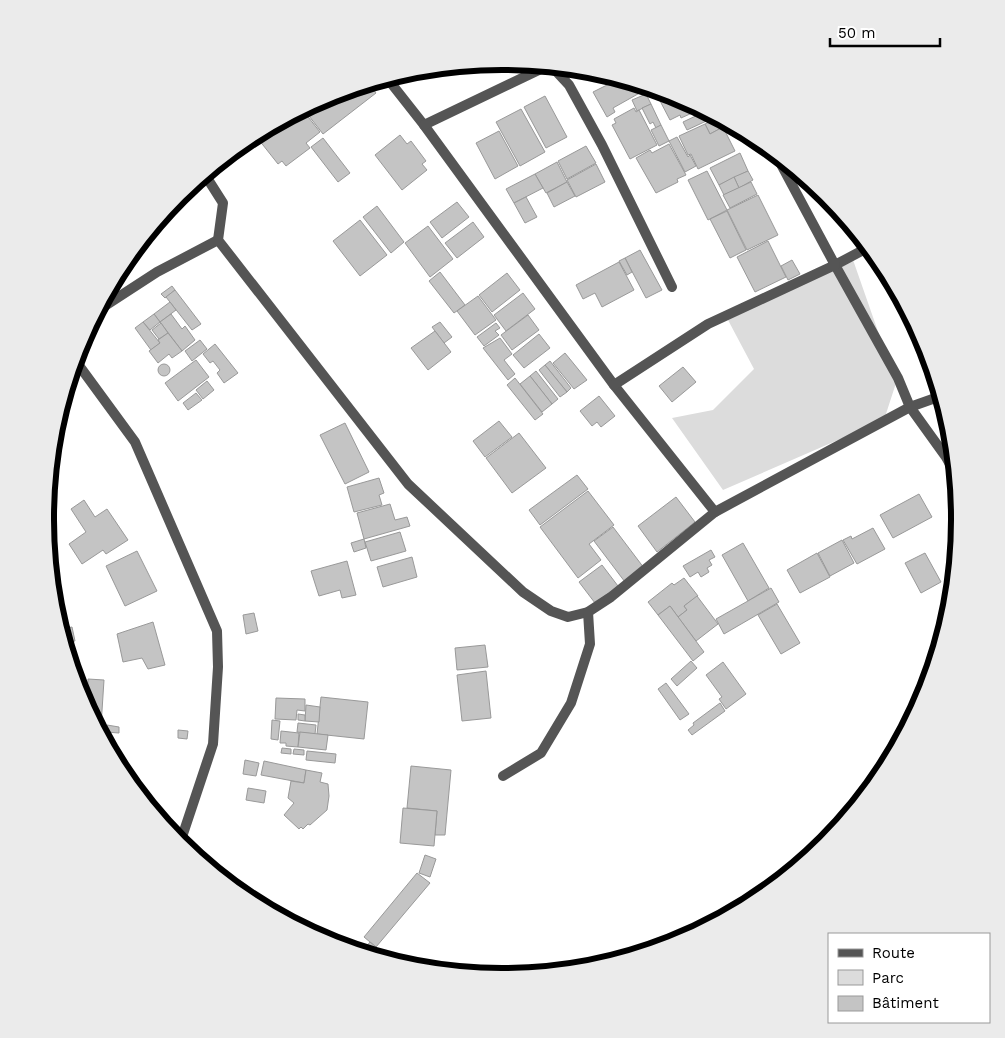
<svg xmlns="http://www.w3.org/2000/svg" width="1005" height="1038" font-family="'Work Sans',sans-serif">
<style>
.green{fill:#dcdcdc}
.building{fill:#c4c4c4;stroke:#999}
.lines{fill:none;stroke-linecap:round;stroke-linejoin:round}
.street{stroke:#555;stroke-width:10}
.rim{fill:none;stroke:#000;stroke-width:6}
</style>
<rect width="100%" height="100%" fill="#fff"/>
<path class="green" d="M852,257L896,383L884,420L723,490L672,418L713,410L754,369L728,320Z"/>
<g class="building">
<path d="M589,70H592L607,75L595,81Z"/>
<path d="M619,79L643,86L645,90L613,108L615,112L607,117L593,92Z"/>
<path d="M369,84L376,93L323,134L309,116L339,93Z"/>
<path d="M338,93L312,113L308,108L291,121L289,117L328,96Z"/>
<path d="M666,93L678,96L701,109L681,118L680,115L670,120L658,97Z"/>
<path d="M646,94L651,104L637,111L632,100Z"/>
<path d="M545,96L567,137L546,148L524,107Z"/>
<path d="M651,104L661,125L656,128L653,122L650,124L642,108Z"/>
<path d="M634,108L636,112L639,110L657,145L630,159L612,125L616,123L614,119Z"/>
<path d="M521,109L545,152L520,166L496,122Z"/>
<path d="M704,110L715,117L687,130L683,122L704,112Z"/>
<path d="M305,113L320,132L306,143L310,148L286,166L282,161L278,164L259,140L279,125L283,129Z"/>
<path d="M718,118L723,127L710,134L705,124Z"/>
<path d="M705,124L710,134L723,127L735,151L698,169L691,154L688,155L679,136Z"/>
<path d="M661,125L669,141L659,146L651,130Z"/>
<path d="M499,131L518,166L495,179L476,143Z"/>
<path d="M400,135L407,144L411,141L426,161L422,164L427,170L402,190L375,155Z"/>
<path d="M677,137L688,157L690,155L696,166L685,172L669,141Z"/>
<path d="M323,138L350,173L338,182L311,147Z"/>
<path d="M669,144L686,175L677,179L678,182L656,193L636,158L650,150L652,153Z"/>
<path d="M586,146L596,163L567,179L558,161Z"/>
<path d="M740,153L748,171L719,185L710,168Z"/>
<path d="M557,162L567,182L546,193L535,174Z"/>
<path d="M596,164L605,182L576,197L567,180Z"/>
<path d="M707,171L727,210L708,220L688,180Z"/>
<path d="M748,171L753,180L739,188L734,177Z"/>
<path d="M535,174L543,188L514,203L506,189Z"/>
<path d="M734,177L739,188L724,195L719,185Z"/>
<path d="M567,182L575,196L554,207L547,193Z"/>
<path d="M751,182L757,194L730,208L723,195Z"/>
<path d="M758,195L778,235L747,250L727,210Z"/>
<path d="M526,197L537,217L525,223L514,203Z"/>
<path d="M457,202L469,217L442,238L430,222Z"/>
<path d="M377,206L404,242L391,253L363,217Z"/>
<path d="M727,211L746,250L730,258L710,219Z"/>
<path d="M360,220L387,255L360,276L333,241Z"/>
<path d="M473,222L484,237L457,258L445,243Z"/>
<path d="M428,226L453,259L430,277L405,243Z"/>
<path d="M768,241L786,277L755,292L737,257Z"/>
<path d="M640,250L662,290L646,298L625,258Z"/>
<path d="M625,258L632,272L627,275L619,261Z"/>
<path d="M792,260L800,274L788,280L781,266Z"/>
<path d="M619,262L634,290L602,307L595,293L583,299L576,285Z"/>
<path d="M440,272L465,305L454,313L429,281Z"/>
<path d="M507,273L520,290L492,312L479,295Z"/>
<path d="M172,286L175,290L165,298L161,294Z"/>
<path d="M175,290L201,324L192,330L166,297Z"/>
<path d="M523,293L535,309L506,331L494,315Z"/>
<path d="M478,296L496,320L475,335L457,311Z"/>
<path d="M170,302L176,310L160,322L154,314Z"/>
<path d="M154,314L160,322L150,330L143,322Z"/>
<path d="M171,314L182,329L185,326L195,340L182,351L160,322Z"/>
<path d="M528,315L539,330L512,350L501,335Z"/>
<path d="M143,322L160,343L151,350L135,328Z"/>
<path d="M440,322L452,337L444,343L432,327Z"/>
<path d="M161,323L168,333L159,339L152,330Z"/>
<path d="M496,323L500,328L495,331L499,335L484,346L477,337Z"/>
<path d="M435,331L451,352L428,370L411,348Z"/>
<path d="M168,333L182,351L172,358L169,354L158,363L149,351L160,343L158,340Z"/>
<path d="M539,334L550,348L524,368L513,355Z"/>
<path d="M920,335L925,344L933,368L930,369L914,338Z"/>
<path d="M500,338L512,354L504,360L515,374L508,380L483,348Z"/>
<path d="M200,340L207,349L192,361L185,351Z"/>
<path d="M215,344L238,373L224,383L217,373L220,370L213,361L210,363L203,354Z"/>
<path d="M565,353L587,380L574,389L553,363Z"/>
<path d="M196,360L209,377L178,401L165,383Z"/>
<path d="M550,361L571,388L567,392L545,365Z"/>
<circle cx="164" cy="370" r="6"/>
<path d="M545,365L567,392L560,397L539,370Z"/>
<path d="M683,367L696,382L672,402L659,386Z"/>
<path d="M536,371L558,399L552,404L530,376Z"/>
<path d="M530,376L552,404L542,412L520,384Z"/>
<path d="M515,378L543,414L535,420L507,385Z"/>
<path d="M207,381L214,390L203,399L196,390Z"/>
<path d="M196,393L202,400L188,410L183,403Z"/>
<path d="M599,396L615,416L601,427L597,422L592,426L580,411Z"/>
<path d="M499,421L512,437L485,457L473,441Z"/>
<path d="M345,423L369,472L345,484L320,435Z"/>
<path d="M519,433L546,468L512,493L486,458Z"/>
<path d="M577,475L588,489L540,525L529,510Z"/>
<path d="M379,478L384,493L379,495L382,505L354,512L347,487Z"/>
<path d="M588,491L614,525L589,544L601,560L578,578L540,527Z"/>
<path d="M919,494L932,517L893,538L880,515Z"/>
<path d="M676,497L695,522L657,552L638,526Z"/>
<path d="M84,500L95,517L107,509L128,540L106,554L103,550L82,564L69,544L86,532L71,509Z"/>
<path d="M390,504L395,520L407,517L410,526L364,539L357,513Z"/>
<path d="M613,527L644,568L625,582L594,541Z"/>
<path d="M873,528L885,549L857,564L843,540L851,536L852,539Z"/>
<path d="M400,532L406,551L371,561L365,542Z"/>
<path d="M364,539L366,548L354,552L351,543Z"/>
<path d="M842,540L854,563L830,576L818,553Z"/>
<path d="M743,543L769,588L748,601L722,555Z"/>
<path d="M711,550L715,557L709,560L712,565L707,568L709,572L701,577L698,572L690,577L683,566Z"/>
<path d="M137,551L157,591L125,606L106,566Z"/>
<path d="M817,553L830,577L800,593L787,570Z"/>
<path d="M925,553L941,582L921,593L905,563Z"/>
<path d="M412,557L417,577L383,587L377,567Z"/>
<path d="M347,561L356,595L342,598L340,590L319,596L311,571Z"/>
<path d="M602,565L618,586L595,603L579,582Z"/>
<path d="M684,578L698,596L684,606L687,610L678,617L670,606L658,615L648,602L672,583L674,585Z"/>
<path d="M771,588L779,602L724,634L716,619Z"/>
<path d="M697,596L718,624L696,641L678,617L687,610L684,606Z"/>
<path d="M777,604L800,643L781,654L758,615Z"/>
<path d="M670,606L704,652L693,661L658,615Z"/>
<path d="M254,613L258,631L246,634L243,615Z"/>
<path d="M153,622L165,665L148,669L142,658L123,662L117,634Z"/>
<path d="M72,627L75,641L64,643L62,629Z"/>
<path d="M485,645L488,667L457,670L455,648Z"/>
<path d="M691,661L697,668L677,686L671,679Z"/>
<path d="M723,662L746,694L726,709L719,699L722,697L706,675Z"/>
<path d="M486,671L491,718L462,721L457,675Z"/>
<path d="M88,679L104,680L101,726H97L87,708Z"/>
<path d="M666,683L689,714L680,720L658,689Z"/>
<path d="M321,697L368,702L364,739L317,734Z"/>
<path d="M276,698L305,699V711L297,710L296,720L275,719Z"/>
<path d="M720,703L725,711L692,735L688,730L694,725L693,723Z"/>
<path d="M306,705L320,707L319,722L305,721Z"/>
<path d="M298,714L305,715V721L298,720Z"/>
<path d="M272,720L280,721L278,740L271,739Z"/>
<path d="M298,723L316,725L315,734L297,732Z"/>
<path d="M107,725L119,727V733L106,732Z"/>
<path d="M178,730L188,731L187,739L178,738Z"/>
<path d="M281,731L299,733L298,747L286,746V743H280Z"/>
<path d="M300,732L328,735L326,750L298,747Z"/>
<path d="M282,748L291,749V754L281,753Z"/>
<path d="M294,749L304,750V755L293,754Z"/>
<path d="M307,751L336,754L335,763L306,760Z"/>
<path d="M245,760L259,763L256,776L243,774Z"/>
<path d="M264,761L306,770L304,783L261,775Z"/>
<path d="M411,766L451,770L445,835H435L437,811L407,808Z"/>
<path d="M306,770L322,773L320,782L328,784L329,796L327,810L310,825L308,824L303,829L301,827L299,829L284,815L294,803L288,798L291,781L304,783Z"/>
<path d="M248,788L266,791L264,803L246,800Z"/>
<path d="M403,808L437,811L434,846L400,843Z"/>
<path d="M425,855L436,859L430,877L419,873Z"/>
<path d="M417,873L430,883L376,947L364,937Z"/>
<path d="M370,942L376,947L370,955L362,952Z"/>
</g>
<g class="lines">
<g class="street">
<path d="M387,78L424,125L614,385L715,512"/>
<path d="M424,125L543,68L556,71L569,85L602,145L672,287"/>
<path d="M204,175L209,181L223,203L218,240L408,484L523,592L551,611L568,617L588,612L611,597L715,512L910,407L941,396"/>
<path d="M869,247L835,265L898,378L910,407L946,457L956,475"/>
<path d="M97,311L157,272L218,240"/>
<path d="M75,360L135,442L217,631L218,667L213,744L180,843"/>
<path d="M614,385L708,324L835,265L776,155"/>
<path d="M503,776L541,753L571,703L590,644L588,612"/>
</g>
</g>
<path d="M0 0H1005V1038H0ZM502 70H503A448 448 0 0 1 951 518V520A448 448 0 0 1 503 968H502A448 448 0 0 1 54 520V518A448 448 0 0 1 502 70Z" fill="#ebebeb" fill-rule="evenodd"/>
<path class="rim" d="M502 70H503A448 448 0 0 1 951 518V520A448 448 0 0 1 503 968H502A448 448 0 0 1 54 520V518A448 448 0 0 1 502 70Z"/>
<rect x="828" y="933" width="162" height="90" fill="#ffffff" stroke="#999999"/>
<rect x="838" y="949" width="25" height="8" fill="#555555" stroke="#999999"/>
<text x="872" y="958" font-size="15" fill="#000000">Route</text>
<rect x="838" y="970" width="25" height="15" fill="#dcdcdc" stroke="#999999"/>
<text x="872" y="983" font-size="15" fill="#000000">Parc</text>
<rect x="838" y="996" width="25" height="15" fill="#c4c4c4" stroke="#999999"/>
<text x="872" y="1008" font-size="15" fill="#000000">Bâtiment</text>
<path d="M830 38v8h110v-8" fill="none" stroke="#000000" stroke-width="2.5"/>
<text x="838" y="38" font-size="15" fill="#000000" stroke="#ffffff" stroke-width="4" paint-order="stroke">50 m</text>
</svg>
